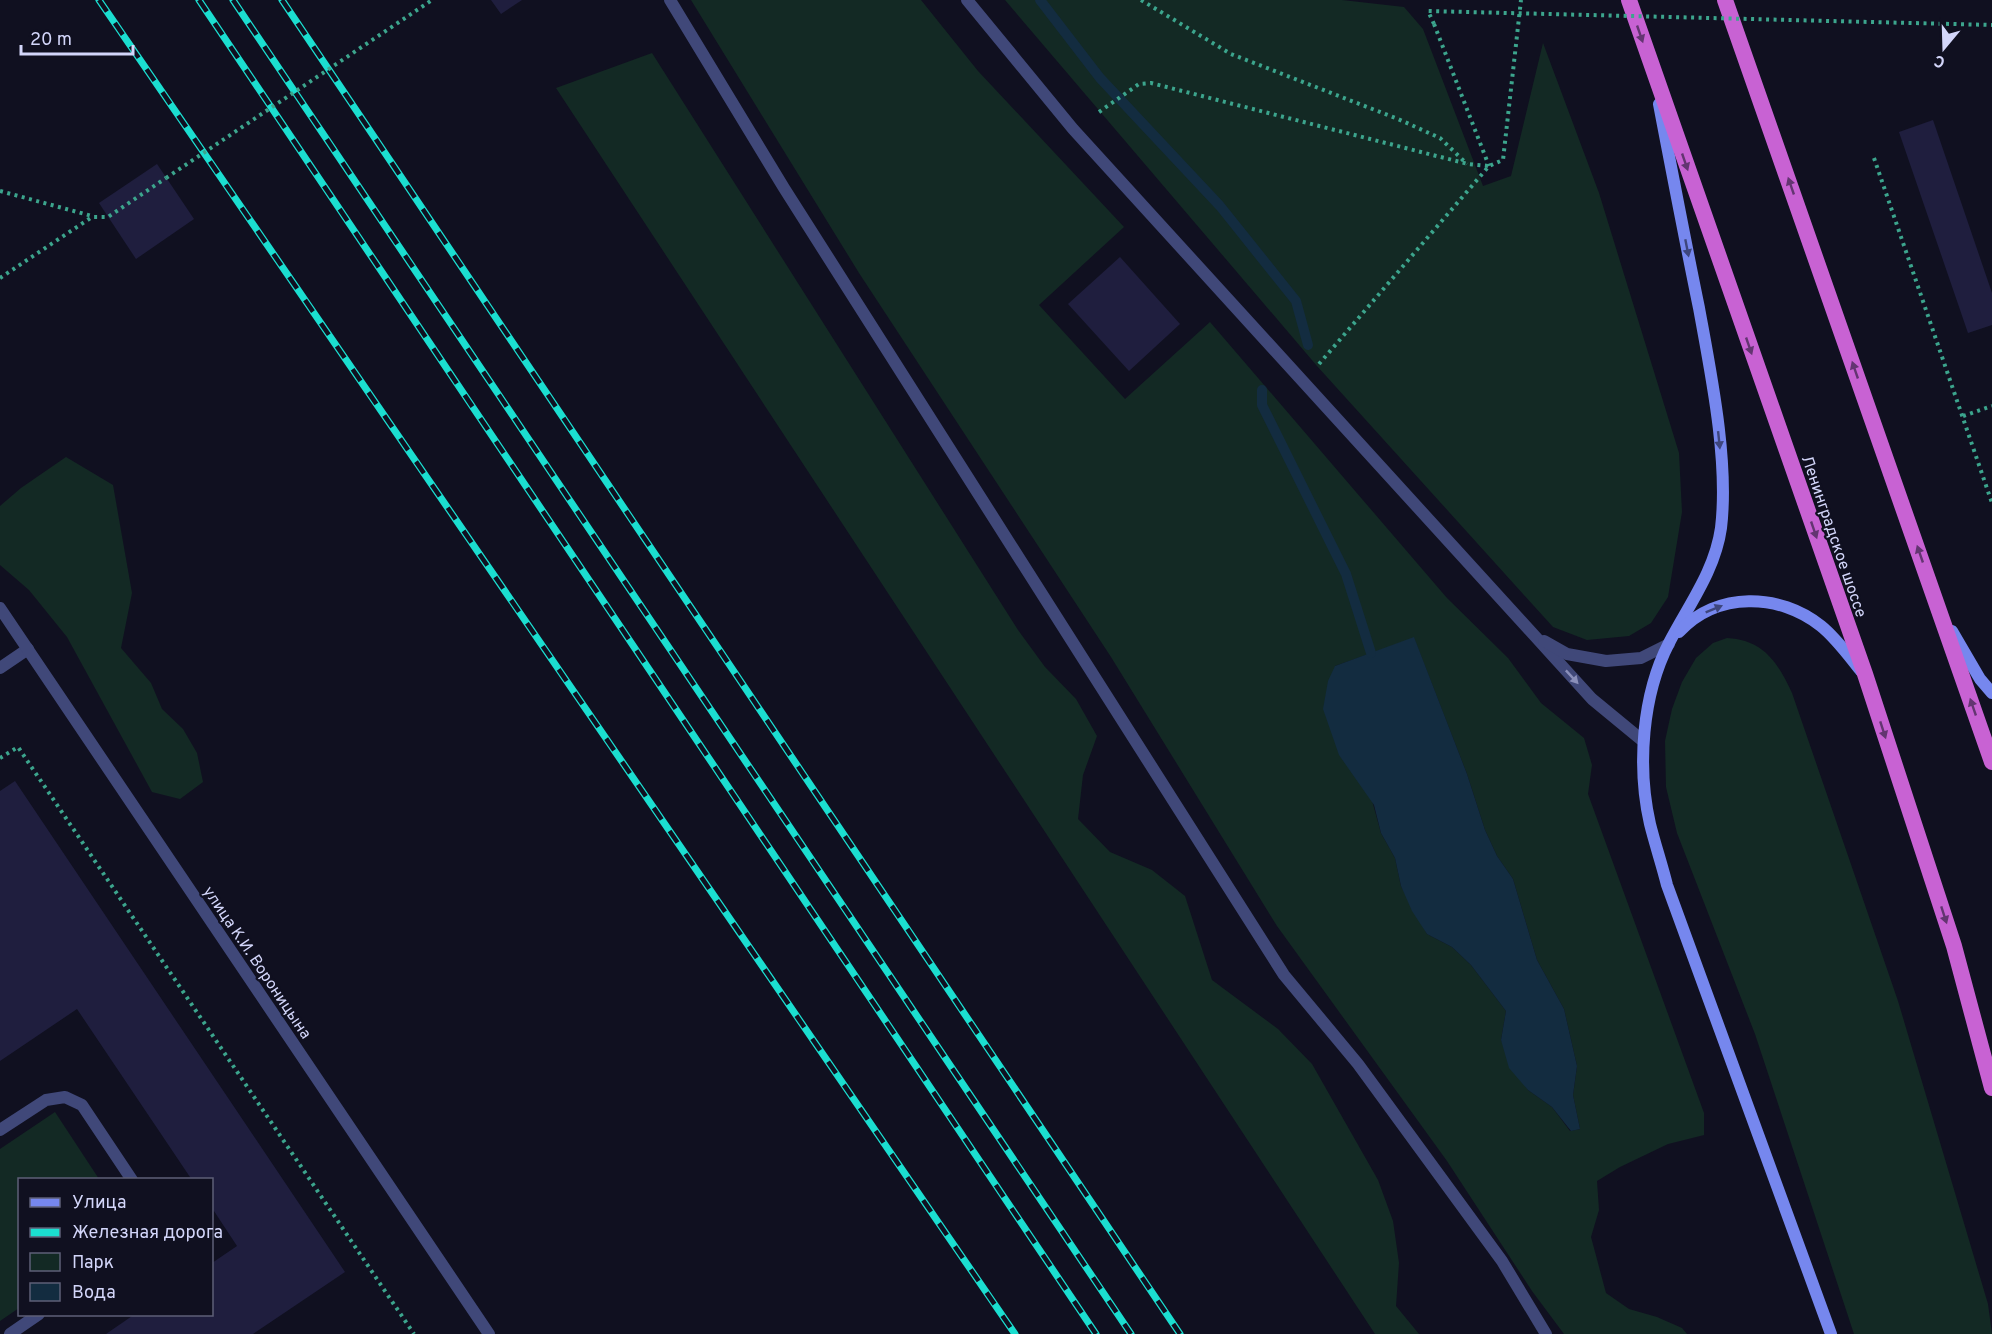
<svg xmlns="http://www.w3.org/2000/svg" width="1992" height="1334" font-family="Overpass,sans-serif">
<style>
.green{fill:#132924;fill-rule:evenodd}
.water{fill:#132c40}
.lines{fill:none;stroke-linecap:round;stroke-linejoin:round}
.stream{stroke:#132c40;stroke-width:10}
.building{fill:#1f1e3e}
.path{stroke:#3ca58d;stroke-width:4;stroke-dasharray:3 4.5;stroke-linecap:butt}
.service{stroke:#404879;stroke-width:12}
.minor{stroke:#404879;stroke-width:12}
.secondary{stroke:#7687ee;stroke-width:12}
.trunk{stroke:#c862d3;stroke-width:16}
.rail-casing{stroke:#1bded0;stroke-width:7}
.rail{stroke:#101020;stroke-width:4.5;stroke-dasharray:14;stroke-linecap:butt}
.path-bridge{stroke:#3ca58d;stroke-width:4;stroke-dasharray:3 4.5;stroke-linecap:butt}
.oneway{fill:#633571}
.oneway2{fill:#3e467d}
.oneway3{fill:#8a8fba}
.labels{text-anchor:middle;stroke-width:4.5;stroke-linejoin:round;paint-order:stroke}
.street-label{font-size:16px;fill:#d3d6fa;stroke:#101020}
</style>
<rect width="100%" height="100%" fill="#101020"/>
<g class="green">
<path d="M691,0H921L978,71L1124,227L1039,305L1125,399L1210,322L1447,598L1508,658L1541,703L1584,738L1592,765L1588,794L1704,1113V1135L1668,1144L1620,1167L1597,1181L1599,1210L1591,1237L1606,1293L1629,1309L1657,1317L1682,1328L1687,1334H1564L1532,1291L1447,1161L1277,926L1111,657L859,273ZM1414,638L1467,774L1485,830L1497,856L1513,879L1537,960L1564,1009L1577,1066L1573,1095L1580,1129L1570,1131L1552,1107L1528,1090L1501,1040L1506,1011L1471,965L1452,947L1427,934L1401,886L1395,858L1381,833L1335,666Z"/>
<path d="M1005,0H1342L1404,7L1423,29L1483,186L1511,176L1543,43L1599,193L1679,453L1682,512L1668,597L1651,623L1629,636L1587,640L1553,627L1317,366Z"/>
<path d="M652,53L1018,630L1045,667L1076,699L1097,736L1083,775L1078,819L1110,852L1152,870L1185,896L1212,980L1278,1029L1312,1064L1378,1180L1393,1221L1399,1263L1396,1306L1419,1334H1375L556,88Z"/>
<path d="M66,457L113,485L132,593L121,648L151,683L162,709L183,729L197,753L203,782L180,799L152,792L67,637L29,590L0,565V506L21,488Z"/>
<path d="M1727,638C1764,640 1778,663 1792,693L1898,1001L1988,1304L1992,1334H1854L1755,1034L1677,833L1666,787L1665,741L1672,709L1682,682L1696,658L1713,643Z"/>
<path d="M55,1112L99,1179L20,1180L19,1308L0,1321V1149Z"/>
</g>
<path class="water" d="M1414,637L1467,774L1485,830L1497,856L1513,879L1537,960L1564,1009L1577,1066L1573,1095L1580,1129L1571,1131L1552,1107L1528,1090L1509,1068L1501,1040L1506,1011L1471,965L1452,947L1427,934L1412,911L1401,886L1395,858L1381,833L1374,805L1339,755L1323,709L1328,681L1335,666Z"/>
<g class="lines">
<g class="stream">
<path d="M1040,0L1100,78L1220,206L1296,301L1308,345"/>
<path d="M1262,390V405L1346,574L1371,653"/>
</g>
</g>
<g class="building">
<path d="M491,0H522L501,14Z"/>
<path d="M1933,120L1992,293V325L1968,333L1899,132Z"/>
<path d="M157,164L194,219L136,259L99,203Z"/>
<path d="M1120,257L1180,324L1129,371L1068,304Z"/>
<path d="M15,781L345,1272L253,1334H106L135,1314H212V1263L237,1246L212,1208V1180H192L77,1009L0,1061V791Z"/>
</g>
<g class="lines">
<g class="path">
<path d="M1141,0L1231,54L1398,119L1440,138L1467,164"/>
<path d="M1434,24L1489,166"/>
<path d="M1099,112L1139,84L1151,83L1468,164L1489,166"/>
<path d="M1874,158L1992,503"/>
<path d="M0,191L92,216"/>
<path d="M0,278L92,217H108L166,178"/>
<path d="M1319,364L1489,166L1503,160L1521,0"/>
<path d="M1963,416L1992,406"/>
<path d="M0,758L18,747L414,1334"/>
</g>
<g class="service">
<path d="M670,0L784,188L1284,975L1358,1064L1502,1261L1546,1334"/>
<path d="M0,668L28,649"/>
<path d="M0,1130L46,1100L65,1097L82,1105L132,1180"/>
<path d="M10,1334L39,1314"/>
</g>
<g class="minor">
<path d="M967,0L1073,129L1533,634L1592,699L1643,741"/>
<path d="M0,608L489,1334"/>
<path d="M1544,641L1567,654L1606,661L1641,658L1669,644"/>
</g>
<g class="secondary">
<path d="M1659,104C1672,172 1685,240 1699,308C1711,374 1729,461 1721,528C1715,571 1688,606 1669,643C1642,695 1637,767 1650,824C1655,844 1662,865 1667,885L1831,1334"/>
<path d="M1952,631L1980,679L1992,693"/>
<path d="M1679,632C1717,591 1780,593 1821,626C1836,638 1849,656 1861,671"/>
</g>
<g class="trunk">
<path d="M1629,0L1865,674L1954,946L1992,1088"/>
<path d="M1725,0L1992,762"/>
</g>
<g class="rail-casing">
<g id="rail">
<path d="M99,0L1015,1334"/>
<path d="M199,0L1096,1334"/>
<path d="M233,0L1131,1334"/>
<path d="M282,0L1180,1334"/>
</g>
</g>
<use href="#rail" class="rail"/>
<g class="path-bridge">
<path d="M1434,24L1428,11L1992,25"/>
<path d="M166,178L432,0"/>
</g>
</g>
<defs><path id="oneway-solid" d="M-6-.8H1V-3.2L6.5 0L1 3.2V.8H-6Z" transform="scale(1.5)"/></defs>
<g class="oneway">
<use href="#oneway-solid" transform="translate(1640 34) rotate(71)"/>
<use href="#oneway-solid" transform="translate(1685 162) rotate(71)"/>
<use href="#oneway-solid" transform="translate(1791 186) rotate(-109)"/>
<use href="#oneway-solid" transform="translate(1749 346) rotate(71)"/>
<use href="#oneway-solid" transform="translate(1855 370) rotate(-109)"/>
<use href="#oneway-solid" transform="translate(1814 530) rotate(71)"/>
<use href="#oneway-solid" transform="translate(1920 554) rotate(-109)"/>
<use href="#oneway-solid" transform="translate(1973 707) rotate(-109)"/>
<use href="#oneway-solid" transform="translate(1883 730) rotate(72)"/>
<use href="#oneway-solid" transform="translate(1944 915) rotate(72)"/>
</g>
<g class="oneway2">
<use href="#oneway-solid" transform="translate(1687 248) rotate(79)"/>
<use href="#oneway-solid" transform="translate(1719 440) rotate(84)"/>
<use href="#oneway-solid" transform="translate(1714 609) rotate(-22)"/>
</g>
<use class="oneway3" href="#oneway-solid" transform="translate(1572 677) rotate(47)"/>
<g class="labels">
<g class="street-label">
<text transform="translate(1835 536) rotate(71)" y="6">Ленинградское шоссе</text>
<text transform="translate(258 962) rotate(56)" y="6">улица К.И. Вороницына</text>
</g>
</g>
<rect x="18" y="1178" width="195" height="138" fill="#101020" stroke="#5e5f77" stroke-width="1.5"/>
<rect x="30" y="1198" width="30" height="9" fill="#7687ee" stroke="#5e5f77" stroke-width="1.5"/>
<text x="72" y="1208" font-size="18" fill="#d3d6fa">Улица</text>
<rect x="30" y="1228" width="30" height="9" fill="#1bded0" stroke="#5e5f77" stroke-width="1.5"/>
<text x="72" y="1238" font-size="18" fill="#d3d6fa">Железная дорога</text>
<rect x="30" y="1253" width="30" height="18" fill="#132924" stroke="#5e5f77" stroke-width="1.5"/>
<text x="72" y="1268" font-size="18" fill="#d3d6fa">Парк</text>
<rect x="30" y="1283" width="30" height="18" fill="#132c40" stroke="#5e5f77" stroke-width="1.5"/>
<text x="72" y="1298" font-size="18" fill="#d3d6fa">Вода</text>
<g transform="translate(1944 48) rotate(199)" stroke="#101020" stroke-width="4.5" paint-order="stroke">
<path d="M0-4.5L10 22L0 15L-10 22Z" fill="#d3d6fa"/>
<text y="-9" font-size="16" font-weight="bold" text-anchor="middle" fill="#d3d6fa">С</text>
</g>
<path d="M21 45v9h112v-9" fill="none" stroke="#d3d6fa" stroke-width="3"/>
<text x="30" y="45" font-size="18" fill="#d3d6fa" stroke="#101020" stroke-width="4.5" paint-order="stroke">20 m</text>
</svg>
